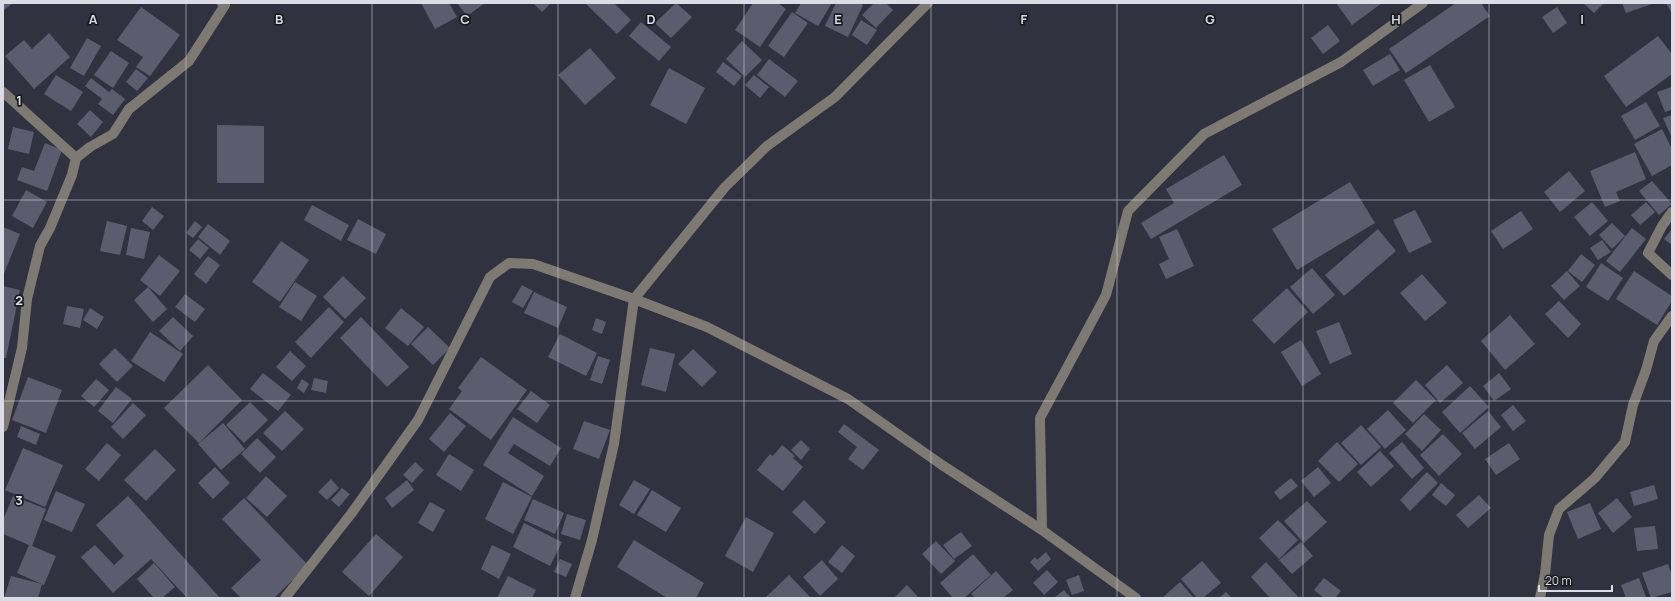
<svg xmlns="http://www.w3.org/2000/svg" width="1675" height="601" font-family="Manrope,sans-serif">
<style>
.building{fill:#5b5d6e}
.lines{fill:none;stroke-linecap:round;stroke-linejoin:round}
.minor{stroke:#7e7a73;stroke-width:10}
.grid{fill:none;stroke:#dbdce6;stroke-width:1;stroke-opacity:0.55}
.grid-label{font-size:13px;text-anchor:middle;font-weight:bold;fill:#dbdce6;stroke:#191a21;stroke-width:3.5;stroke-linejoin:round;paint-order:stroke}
</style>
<rect width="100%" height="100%" fill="#303240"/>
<g class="building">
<path d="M3,3H13L3,11Z"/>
<path d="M421,3H449L457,17L435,29Z"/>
<path d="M457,3H485L467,16Z"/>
<path d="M533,3H551L542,12Z"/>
<path d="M585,3H614L631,20L617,34Z"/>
<path d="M676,3L692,17L671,38L655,23Z"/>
<path d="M753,3H778L786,9L760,47L735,30Z"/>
<path d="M801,3H832L818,26L795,13Z"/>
<path d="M836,3H859L863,5L848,37L825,26Z"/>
<path d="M874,3H886L893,10L876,28L862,15Z"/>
<path d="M1336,3H1382L1352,25Z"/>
<path d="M1456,3H1481L1490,16L1406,73L1389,49Z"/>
<path d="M1583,3H1604L1594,13Z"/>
<path d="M1622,3H1655L1626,13Z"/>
<path d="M1666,3H1672V14Z"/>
<path d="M141,7L180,35L150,76L136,67L143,57L117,40Z"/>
<path d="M1557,7L1567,23L1553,33L1542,17Z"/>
<path d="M792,12L808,23L784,57L768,46Z"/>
<path d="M861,20L877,30L867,45L852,35Z"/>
<path d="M641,22L671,47L659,61L629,36Z"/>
<path d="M1328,25L1340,41L1323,54L1311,38Z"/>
<path d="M49,33L70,57L34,89L5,56L24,40L32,49Z"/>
<path d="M1658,36L1672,54V74L1626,107L1604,76Z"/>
<path d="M87,38L101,46L84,76L70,68Z"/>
<path d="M742,41L762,60L745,77L726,59Z"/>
<path d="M590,48L616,78L585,105L558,75Z"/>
<path d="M111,51L129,63L113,88L94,75Z"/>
<path d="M1390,54L1400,70L1373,86L1363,70Z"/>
<path d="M769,59L798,81L785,97L757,75Z"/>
<path d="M723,62L742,76L734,86L716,72Z"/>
<path d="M1430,65L1455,107L1429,122L1404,80Z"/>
<path d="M669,68L705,88L686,124L650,105Z"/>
<path d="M136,69L148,78L137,91L126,82Z"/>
<path d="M56,75L83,92L71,111L44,94Z"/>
<path d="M754,75L769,87L760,98L745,85Z"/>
<path d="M91,78L109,92L112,89L125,99L113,115L98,104L102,99L85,86Z"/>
<path d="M1672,87V110L1665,112L1657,92Z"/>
<path d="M1646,102L1660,126L1635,140L1621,116Z"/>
<path d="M90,110L103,122L91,137L77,124Z"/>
<path d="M1672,115V138L1663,118Z"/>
<path d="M217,125L264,126V183H217Z"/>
<path d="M13,127L34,132L29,154L8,149Z"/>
<path d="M1662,129L1672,149V165L1652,176L1634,144Z"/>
<path d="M45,143L62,150L47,191L17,180L22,167L34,171Z"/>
<path d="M1635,152L1646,179L1616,192L1620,201L1605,207L1590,171Z"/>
<path d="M1224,155L1242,185L1151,239L1141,223L1174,203L1166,189Z"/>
<path d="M1569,171L1585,191L1560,212L1544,192Z"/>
<path d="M1652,181L1672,204L1659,215L1639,191Z"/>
<path d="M1350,182L1375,223L1297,270L1272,229Z"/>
<path d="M26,190L47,202L33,228L12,216Z"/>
<path d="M1592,202L1608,221L1590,236L1574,217Z"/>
<path d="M1646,202L1655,212L1640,225L1631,215Z"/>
<path d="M312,205L349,225L341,241L304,220Z"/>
<path d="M152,207L164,216L153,230L142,221Z"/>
<path d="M1415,210L1432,242L1409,253L1393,220Z"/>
<path d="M1521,211L1533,229L1503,249L1491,231Z"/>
<path d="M358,219L386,234L376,254L347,240Z"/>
<path d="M107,221L127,226L120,255L100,251Z"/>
<path d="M195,221L202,227L193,238L186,233Z"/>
<path d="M1612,223L1625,236L1612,249L1599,235Z"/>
<path d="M208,224L230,241L220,255L198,237Z"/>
<path d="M3,227L20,234L3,276Z"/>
<path d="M131,228L150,232L144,259L126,255Z"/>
<path d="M1632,228L1646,239L1620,272L1606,261Z"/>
<path d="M1177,229L1194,266L1166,279L1159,264L1169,259L1159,237Z"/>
<path d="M1378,229L1396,251L1344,296L1325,275Z"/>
<path d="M1672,229V245L1664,239Z"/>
<path d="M198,239L209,248L200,259L189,250Z"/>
<path d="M1602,240L1611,252L1598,260L1590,248Z"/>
<path d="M281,241L309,260L280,302L252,282Z"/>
<path d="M1581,254L1595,265L1582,282L1568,271Z"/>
<path d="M159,255L180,271L160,296L140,280Z"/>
<path d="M208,256L220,265L206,284L194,274Z"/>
<path d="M1601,263L1623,278L1608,301L1586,287Z"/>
<path d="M1312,268L1335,295L1313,314L1290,287Z"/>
<path d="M1567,271L1580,286L1564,300L1551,286Z"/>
<path d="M1634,271L1672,296V301L1657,325L1616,299Z"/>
<path d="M1422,274L1447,303L1425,321L1400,293Z"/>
<path d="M343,276L366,298L345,319L323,297Z"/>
<path d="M295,282L317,296L301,321L279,307Z"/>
<path d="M522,285L533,291L523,308L512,302Z"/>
<path d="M3,286L20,290L6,358H3Z"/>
<path d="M148,287L167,309L153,322L134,300Z"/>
<path d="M1287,288L1308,312L1274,344L1252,320Z"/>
<path d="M534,292L567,307L558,328L524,313Z"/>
<path d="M185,294L205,309L195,322L175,307Z"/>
<path d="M1559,301L1581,324L1568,338L1545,314Z"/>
<path d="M67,306L84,309L80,328L63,324Z"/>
<path d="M329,307L344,322L311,358L295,342Z"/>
<path d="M90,308L104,317L97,329L83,320Z"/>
<path d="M401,308L424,327L408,346L385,328Z"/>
<path d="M1510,315L1535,344L1505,370L1481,341Z"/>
<path d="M173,317L193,336L180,351L159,331Z"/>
<path d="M361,317L409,367L387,387L340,338Z"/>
<path d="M596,318L606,322L602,334L592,330Z"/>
<path d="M1339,322L1352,354L1330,364L1316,331Z"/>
<path d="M428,327L450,348L433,365L411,344Z"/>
<path d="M150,332L183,354L164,382L131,361Z"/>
<path d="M560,334L597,353L586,376L548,357Z"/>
<path d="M1301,340L1321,374L1302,386L1281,352Z"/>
<path d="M115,348L133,366L117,382L99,364Z"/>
<path d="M650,348L675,354L666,392L641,385Z"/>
<path d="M693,349L717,372L702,387L678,364Z"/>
<path d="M290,351L306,366L292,381L276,367Z"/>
<path d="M598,356L610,360L602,384L590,380Z"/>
<path d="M481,357L527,390L491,440L449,409L462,391L458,388Z"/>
<path d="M208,365L242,400L199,443L164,408Z"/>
<path d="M1447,365L1463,383L1440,403L1425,385Z"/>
<path d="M263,373L291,395L278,411L250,389Z"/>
<path d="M1499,373L1511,389L1494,401L1483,386Z"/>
<path d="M28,377L62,390L46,433L12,420Z"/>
<path d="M314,378L328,381L326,393L311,390Z"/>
<path d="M96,379L109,390L94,407L81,396Z"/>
<path d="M302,379L309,384L304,393L297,388Z"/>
<path d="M1416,380L1436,400L1413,423L1393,403Z"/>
<path d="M1470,386L1489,407L1460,433L1442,412Z"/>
<path d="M116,387L132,399L113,423L98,411Z"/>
<path d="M531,391L550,405L537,423L517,409Z"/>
<path d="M250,402L268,420L244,443L226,425Z"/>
<path d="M133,403L146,415L123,439L111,427Z"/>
<path d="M1513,405L1526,421L1513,431L1501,415Z"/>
<path d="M1388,410L1406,430L1385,449L1367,429Z"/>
<path d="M285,411L304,429L282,451L263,433Z"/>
<path d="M1488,411L1501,427L1475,449L1462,433Z"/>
<path d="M450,413L466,426L444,452L429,439Z"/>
<path d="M1424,414L1441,430L1422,451L1405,434Z"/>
<path d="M513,417L561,448L550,466L514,444L508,453L544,476L532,496L483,465Z"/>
<path d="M584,421L610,430L599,459L573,449Z"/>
<path d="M223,423L245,449L221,470L198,444Z"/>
<path d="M844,424L879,450L863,470L848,459L857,447L838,432Z"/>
<path d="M1361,425L1381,447L1361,465L1341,443Z"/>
<path d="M21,426L40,434L36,445L17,437Z"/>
<path d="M1443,434L1462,454L1439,476L1420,455Z"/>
<path d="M257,438L276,457L260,473L241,454Z"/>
<path d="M801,440L810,449L801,460L791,450Z"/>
<path d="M1337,442L1358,464L1339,482L1318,461Z"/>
<path d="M1402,442L1424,468L1412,479L1389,453Z"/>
<path d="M107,443L121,455L99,481L85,469Z"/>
<path d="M1509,443L1520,459L1496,475L1485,459Z"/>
<path d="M782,445L795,456L793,458L803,467L783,491L757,470L770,454L773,456Z"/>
<path d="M23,448L63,465L45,507L5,490Z"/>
<path d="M155,449L176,470L146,501L124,480Z"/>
<path d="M1380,451L1394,466L1371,487L1357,472Z"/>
<path d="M449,454L474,470L461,491L436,475Z"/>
<path d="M415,462L424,470L412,483L403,475Z"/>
<path d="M215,467L230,483L213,499L198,483Z"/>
<path d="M1318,467L1331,483L1314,497L1301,481Z"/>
<path d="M1427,472L1438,483L1410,511L1400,500Z"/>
<path d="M266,476L287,496L267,517L246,498Z"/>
<path d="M1291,478L1298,486L1280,500L1274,492Z"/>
<path d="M331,479L339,488L327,500L318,492Z"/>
<path d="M407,480L414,490L392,508L385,498Z"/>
<path d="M634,480L650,489L634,514L619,505Z"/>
<path d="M503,482L532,497L513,534L485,519Z"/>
<path d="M1441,483L1455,495L1446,506L1432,495Z"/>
<path d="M1654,485L1658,499L1634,506L1630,492Z"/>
<path d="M342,488L350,494L339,507L331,500Z"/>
<path d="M652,490L681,508L666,532L637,515Z"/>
<path d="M56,491L85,504L72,532L44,520Z"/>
<path d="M1479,495L1491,508L1468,528L1456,515Z"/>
<path d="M13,496L46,509L32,546L56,556L44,585L17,573L29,545L3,534V520Z"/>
<path d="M128,496L220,598H187L151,559L113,593L81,557L95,545L114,565L124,556L96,525Z"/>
<path d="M244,498L308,565L274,598H241L231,588L261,560L222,519Z"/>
<path d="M1617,498L1632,517L1613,533L1598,513Z"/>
<path d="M533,499L564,513L555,534L524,520Z"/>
<path d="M804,500L826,522L815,534L792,512Z"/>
<path d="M1307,501L1327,522L1304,543L1284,521Z"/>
<path d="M430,502L445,510L433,532L418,523Z"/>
<path d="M1590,503L1601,529L1578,539L1567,512Z"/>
<path d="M567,514L586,520L580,540L561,534Z"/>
<path d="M746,517L774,533L753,572L725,556Z"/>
<path d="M1278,520L1298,540L1279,559L1259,538Z"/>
<path d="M524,523L562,542L550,566L513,547Z"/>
<path d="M1655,526L1658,549L1637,551L1634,528Z"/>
<path d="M961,532L972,546L954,559L943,545Z"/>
<path d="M376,534L403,557L369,596L342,572Z"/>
<path d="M634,540L704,583L696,598H667L617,567Z"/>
<path d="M936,541L955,561L941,574L922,554Z"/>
<path d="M1301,542L1313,556L1292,574L1279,560Z"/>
<path d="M492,545L511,554L499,579L481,569Z"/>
<path d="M842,545L855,556L842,573L828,562Z"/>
<path d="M1046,552L1051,559L1038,571L1030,562L1035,557L1037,560Z"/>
<path d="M973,554L991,575L964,598H953L940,583Z"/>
<path d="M560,559L572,564L566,577L554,572Z"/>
<path d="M822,560L838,579L820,596L803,577Z"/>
<path d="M1202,561L1221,583L1203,598H1197L1181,579Z"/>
<path d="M1266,562L1299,598H1270L1251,577Z"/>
<path d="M154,563L175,587L162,598H154L137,579Z"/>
<path d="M1668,564L1672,575V592L1651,598L1642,573Z"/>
<path d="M1047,570L1058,582L1044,595L1033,583Z"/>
<path d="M996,571L1013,590L1003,598H975L971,594Z"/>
<path d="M789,575L811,598H765Z"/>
<path d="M1079,575L1084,591L1072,595L1066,580Z"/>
<path d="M11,576L42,584L38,598H4Z"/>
<path d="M508,576L536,590L532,598H497Z"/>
<path d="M1324,578L1341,591L1335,598H1324L1314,590Z"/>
<path d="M1639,578L1646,597L1626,598L1621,585Z"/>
<path d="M1180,582L1194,598H1162Z"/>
<path d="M907,585L919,598H894Z"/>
<path d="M1064,590L1071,598H1054Z"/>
<path d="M1226,592L1232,598H1219Z"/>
</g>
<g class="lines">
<g class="minor">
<path d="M3,92L76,158"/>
<path d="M1672,212L1662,226L1648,253L1672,275"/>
<path d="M3,427L22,348L27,299L40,246L50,228L72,175L76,158L90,147L113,134L129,109L189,61L225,5L222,3"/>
<path d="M1042,530L1040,418L1106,295L1128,211L1204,134L1341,62L1423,3"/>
<path d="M285,598L351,514L418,420L490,277L509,263L533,264L634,299L707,327L848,399L942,465L1042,530L1136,598"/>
<path d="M575,598L592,540L614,444L634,299L725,187L767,146L835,97L928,3"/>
<path d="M1540,598L1545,574L1549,535L1559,509L1595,478L1625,442L1633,405L1646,370L1654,341L1672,316"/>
</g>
</g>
<path class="grid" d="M186,3V598M372,3V598M558,3V598M744,3V598M931,3V598M1117,3V598M1303,3V598M1489,3V598M3,200H1672M3,401H1672"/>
<g class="grid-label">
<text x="93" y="24">A</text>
<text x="279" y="24">B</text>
<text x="465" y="24">C</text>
<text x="651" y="24">D</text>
<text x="838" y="24">E</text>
<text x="1024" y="24">F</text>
<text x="1210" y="24">G</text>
<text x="1396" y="24">H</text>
<text x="1582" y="24">I</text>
<text x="19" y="105">1</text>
<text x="19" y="305">2</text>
<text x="19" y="505">3</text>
</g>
<rect width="1675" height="601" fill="none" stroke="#dbdce6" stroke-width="8"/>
<path d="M1539 585v6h73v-6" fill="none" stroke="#dbdce6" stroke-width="2"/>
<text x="1545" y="585" font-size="12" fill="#dbdce6" stroke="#191a21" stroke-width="3" paint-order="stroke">20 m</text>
</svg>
